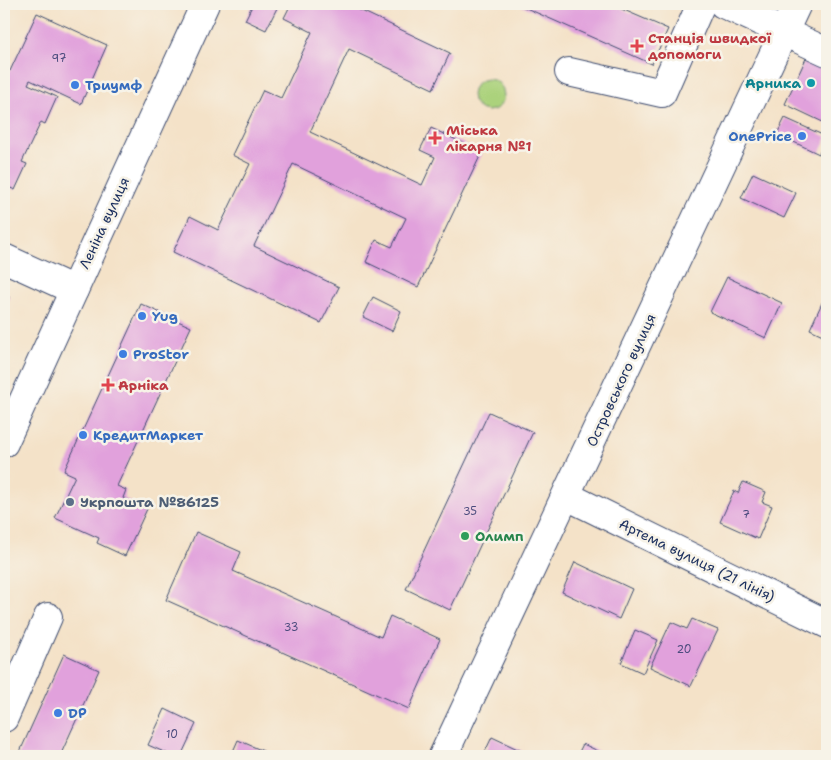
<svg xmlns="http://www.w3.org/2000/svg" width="831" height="760" font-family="'Shantell Sans',sans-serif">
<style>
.green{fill:#abd27c;stroke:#63806d}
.building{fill:#e1a1dc}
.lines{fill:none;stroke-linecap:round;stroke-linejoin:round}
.minor-casing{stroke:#3c4a6e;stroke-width:30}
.major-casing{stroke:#3c4a6e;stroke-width:30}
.minor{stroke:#fff;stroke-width:28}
.major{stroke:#fff;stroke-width:28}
.health-dot{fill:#e0444e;stroke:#f7f3e8;stroke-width:2}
.culture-dot{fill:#0f9aa8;stroke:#f7f3e8;stroke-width:2}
.shop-dot{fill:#3f7fe0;stroke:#f7f3e8;stroke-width:2}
.service-dot{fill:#5c6f8a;stroke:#f7f3e8;stroke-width:2}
.leisure-dot{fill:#2e9e5b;stroke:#f7f3e8;stroke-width:2}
.labels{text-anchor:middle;stroke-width:5;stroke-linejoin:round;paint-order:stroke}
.number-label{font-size:11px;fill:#4c4c7e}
.health-label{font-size:14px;font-weight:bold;fill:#be3a42;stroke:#f7f3e8;text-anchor:start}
.culture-label{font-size:14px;font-weight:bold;fill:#0d838f;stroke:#f7f3e8;text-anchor:end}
.shop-label{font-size:14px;font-weight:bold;fill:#366cbe;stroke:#f7f3e8;text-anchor:start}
.street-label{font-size:14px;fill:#1b2f5e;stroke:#f7f3e8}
.service-label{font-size:14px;font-weight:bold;fill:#4e5e75;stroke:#f7f3e8;text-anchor:start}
.leisure-label{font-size:14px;font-weight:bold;fill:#27864d;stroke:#f7f3e8;text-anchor:start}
</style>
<rect width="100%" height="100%" fill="#f7f3e8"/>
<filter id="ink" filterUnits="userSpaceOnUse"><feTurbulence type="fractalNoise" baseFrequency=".02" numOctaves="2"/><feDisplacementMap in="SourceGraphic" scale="10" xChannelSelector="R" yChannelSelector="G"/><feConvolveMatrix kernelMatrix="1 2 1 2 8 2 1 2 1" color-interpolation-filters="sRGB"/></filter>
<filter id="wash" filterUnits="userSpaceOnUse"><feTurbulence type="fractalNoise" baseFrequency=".0096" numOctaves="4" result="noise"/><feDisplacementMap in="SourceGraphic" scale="20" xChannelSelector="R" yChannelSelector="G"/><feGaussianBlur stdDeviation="1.12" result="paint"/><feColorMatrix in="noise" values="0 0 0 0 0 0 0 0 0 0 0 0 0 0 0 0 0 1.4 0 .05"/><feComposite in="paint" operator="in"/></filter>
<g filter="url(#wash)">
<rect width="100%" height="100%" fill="#f4e2c8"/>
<circle class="green" cx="488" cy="95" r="16"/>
<g id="blocks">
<g class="building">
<path d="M253,4H279L266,30L245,20Z"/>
<path d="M291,4H347L450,53L433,89L349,49L310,132L422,185L435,157L420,150L431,128L482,152L418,287L366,262L376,240L392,247L406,218L293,164L254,246L339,287L321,323L173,252L190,216L218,230L250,164L232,155L263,90L281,98L312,32L284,18Z"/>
<path d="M517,4H610L668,29L652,64Z"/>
<path d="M37,13L107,45L81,104L30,80L28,84L57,97L45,124L41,122L22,162L27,164L15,190L4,185V69L10,71Z"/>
<path d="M808,54L827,63V124L785,104Z"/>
<path d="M785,118L827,137L819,154L777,134Z"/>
<path d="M753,173L796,193L784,218L741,198Z"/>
<path d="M727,277L782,303L766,338L710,312Z"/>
<path d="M4,289L9,297L4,315Z"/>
<path d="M827,292V337L810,329Z"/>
<path d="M373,297L401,311L392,331L363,317Z"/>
<path d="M141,304L191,327L117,486L126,490L123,498L147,509L125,556L97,543L99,538L55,518L75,476L64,471Z"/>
<path d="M489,412L533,432L450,610L406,589Z"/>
<path d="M743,482L766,492L762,502L772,506L758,539L720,522L734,491L738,493Z"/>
<path d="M196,532L241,552L233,571L381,637L390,616L440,639L409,709L166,600Z"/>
<path d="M575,562L632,589L619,619L562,592Z"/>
<path d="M692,619L718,630L691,686L650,667L671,622L687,629Z"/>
<path d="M635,630L658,640L643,673L621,663Z"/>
<path d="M64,654L99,670L60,756H18Z"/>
<path d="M165,709L196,724L181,756H173L148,745Z"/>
<path d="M492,737L526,753L524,756H483Z"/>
<path d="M238,740L270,754L269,756H231Z"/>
<path d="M583,744L609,756H577Z"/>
</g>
</g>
</g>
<g filter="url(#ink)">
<use href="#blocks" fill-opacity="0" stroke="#3c4a6e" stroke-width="1"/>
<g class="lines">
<g class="minor-casing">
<g id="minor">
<path d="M723,4L827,52"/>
<path d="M569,72L662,93L701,4"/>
<path d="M4,258L74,290"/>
<path d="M567,496L827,624"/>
<path d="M4,718L48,617"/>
<path d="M443,756L797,4"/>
</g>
</g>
<g class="major-casing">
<path id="major" d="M4,443L205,4"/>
</g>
<use href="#minor" class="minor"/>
<use href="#major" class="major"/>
</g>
</g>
<g class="health-dot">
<path d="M634.5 38.5h5v5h5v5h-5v5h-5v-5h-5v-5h5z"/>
<path d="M432.5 130.5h5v5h5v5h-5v5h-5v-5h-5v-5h5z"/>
<path d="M105.5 377.5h5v5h5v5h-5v5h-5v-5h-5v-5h5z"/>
</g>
<circle class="culture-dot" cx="811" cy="83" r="5"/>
<g class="shop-dot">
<circle cx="75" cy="85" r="5"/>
<circle cx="802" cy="136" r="5"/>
<circle cx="142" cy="316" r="5"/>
<circle cx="123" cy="354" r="5"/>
<circle cx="83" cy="435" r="5"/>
<circle cx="58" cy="713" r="5"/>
</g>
<circle class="service-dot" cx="70" cy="502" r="5"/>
<circle class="leisure-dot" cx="465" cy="536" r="5"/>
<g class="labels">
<g class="number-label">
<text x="59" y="62">97</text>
<text x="470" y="515">35</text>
<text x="746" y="518">7</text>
<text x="291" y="631">33</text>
<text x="684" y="653">20</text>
<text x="172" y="738">10</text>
</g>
<g class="health-label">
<text x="648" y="43">Станція швидкої<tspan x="648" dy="16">допомоги</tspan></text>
<text x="446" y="135">Міська<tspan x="446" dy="16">лікарня №1</tspan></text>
<text x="118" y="390">Арніка</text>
</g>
<g class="culture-label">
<text x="801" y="88">Арника</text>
</g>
<g class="shop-label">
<text x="85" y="90">Триумф</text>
<text x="792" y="141" text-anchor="end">OnePrice</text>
<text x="152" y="321">Yug</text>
<text x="133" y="359">ProStor</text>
<text x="93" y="440">КредитМаркет</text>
<text x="68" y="718">DP</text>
</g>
<g class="street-label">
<text transform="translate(104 223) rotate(-65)" y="5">Леніна вулиця</text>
<text transform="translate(621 380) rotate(-65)" y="5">Островського вулиця</text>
<text transform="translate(697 560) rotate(26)" y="5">Артема вулиця (21 лiнiя)</text>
</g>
<g class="service-label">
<text x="80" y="507">Укрпошта №86125</text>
</g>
<g class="leisure-label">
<text x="475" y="541">Олимп</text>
</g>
</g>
<rect width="831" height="760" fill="none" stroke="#f7f3e8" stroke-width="20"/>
</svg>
